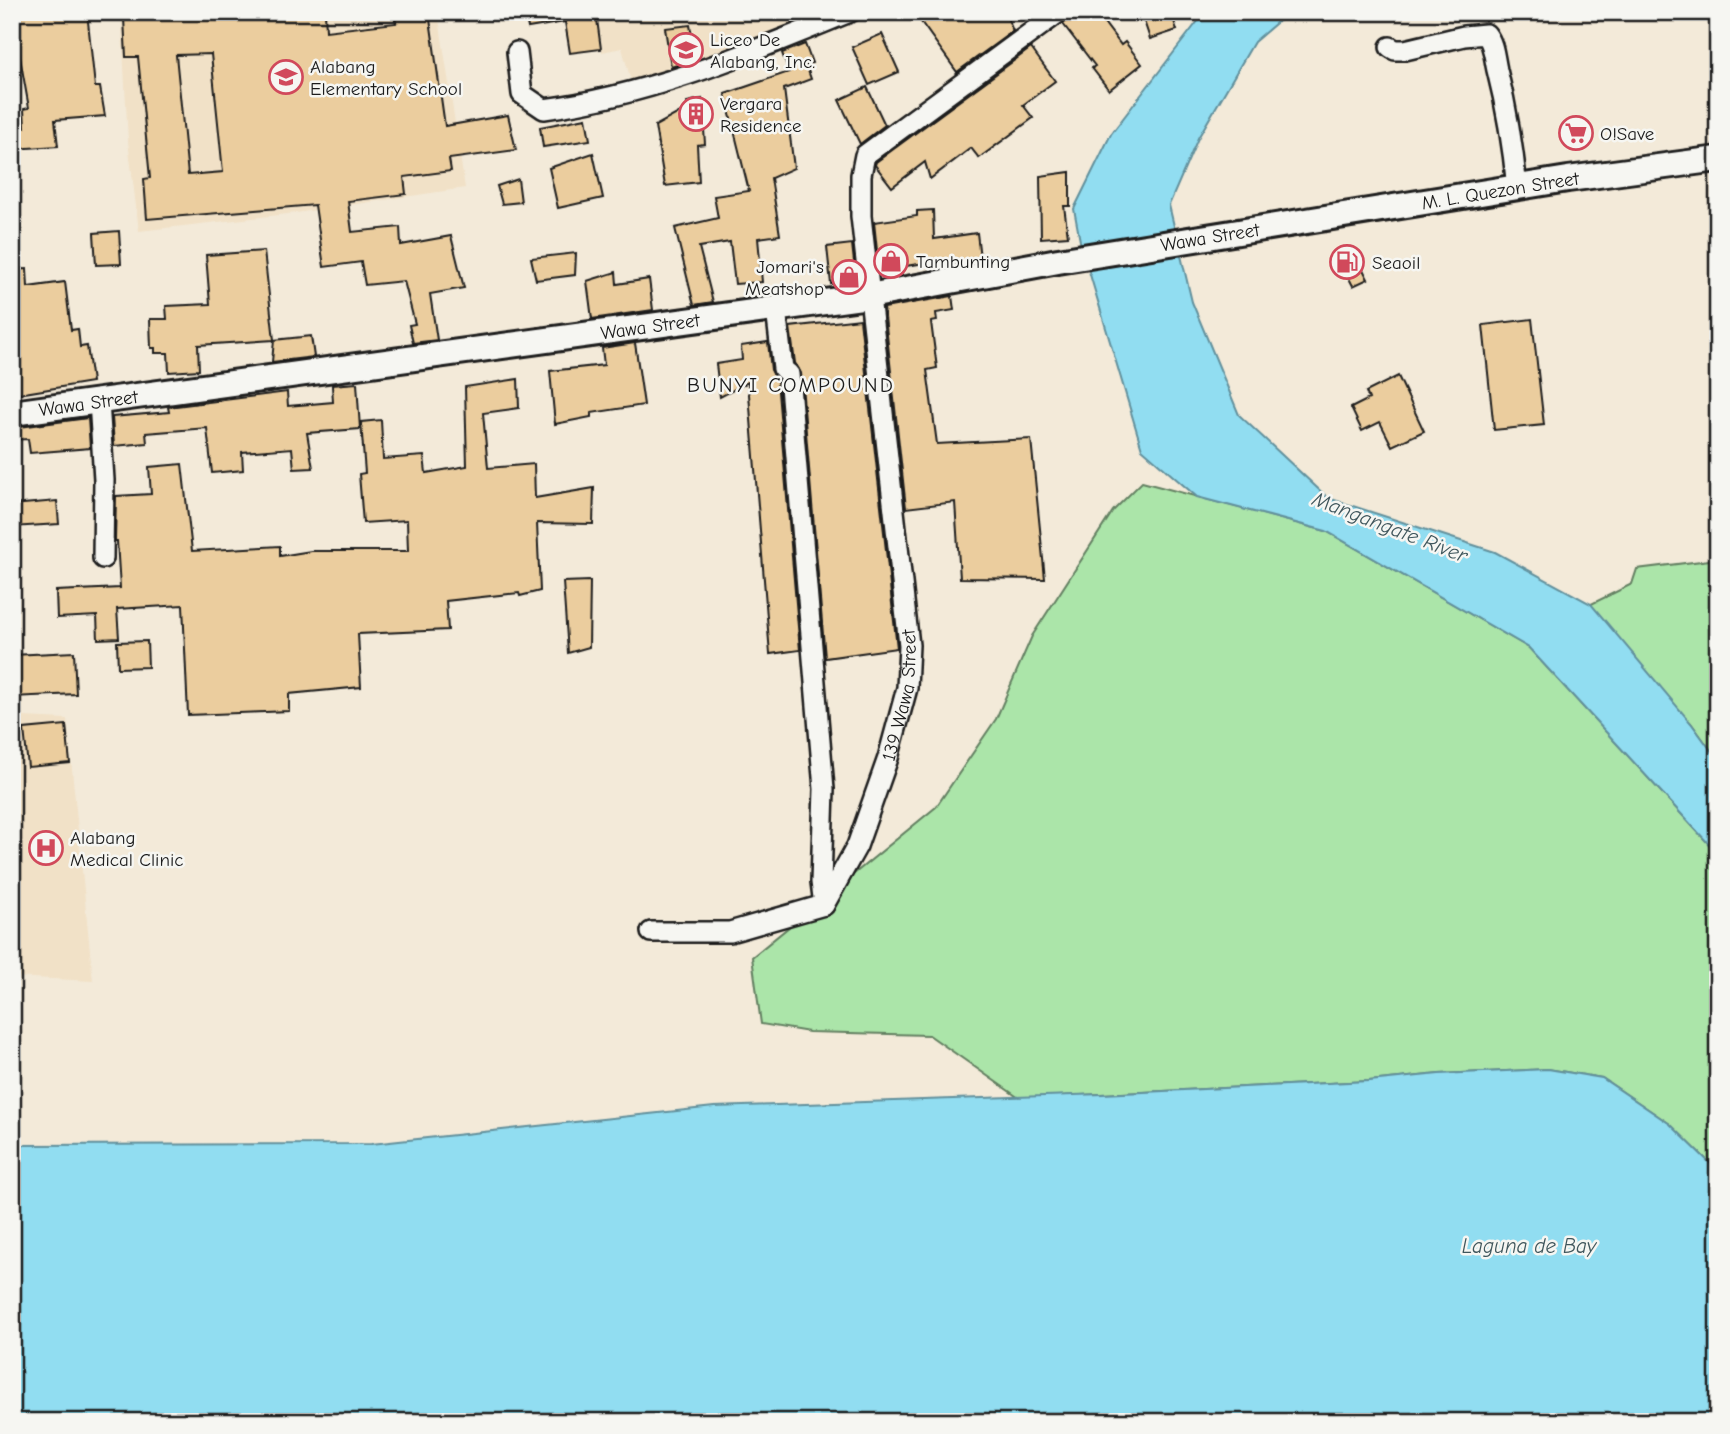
<svg xmlns="http://www.w3.org/2000/svg" width="1730" height="1434" font-family="'Comic Neue',sans-serif">
<style>
.built{fill:#f1e1c7}
.green{fill:#abe5a9;stroke:#648062;stroke-width:2}
.water{fill:#91ddf1;stroke:#62909c;stroke-width:2}
.building{fill:#ebcd9e;stroke:#1c1c1c;stroke-width:2;fill-rule:evenodd}
.lines{fill:none;stroke-linecap:round;stroke-linejoin:round}
.minor-casing{stroke:#1c1c1c;stroke-width:24}
.major-casing{stroke:#1c1c1c;stroke-width:30}
.minor{stroke:#f6f6f2;stroke-width:19}
.major{stroke:#f6f6f2;stroke-width:24}
.labels{text-anchor:middle;stroke-width:5;stroke-linejoin:round;paint-order:stroke}
.poi-label{font-size:19px;fill:#1c1c1c;stroke:#f6f6f2;text-anchor:start}
.street-label{font-size:19px;fill:#1c1c1c;stroke:#f6f6f2}
.neighbourhood-label{font-size:21px;letter-spacing:2px;fill:#1c1c1c;stroke:#f6f6f2}
.water-label{font-size:21px;font-style:italic;fill:#3f565c;stroke:#f6f6f2}
</style>
<rect width="100%" height="100%" fill="#f3ead9"/>
<filter id="ink" filterUnits="userSpaceOnUse"><feTurbulence type="fractalNoise" baseFrequency=".0143" numOctaves="2"/><feDisplacementMap in="SourceGraphic" scale="14" xChannelSelector="R" yChannelSelector="G"/><feConvolveMatrix kernelMatrix="1 2 1 2 8 2 1 2 1" color-interpolation-filters="sRGB"/></filter>
<g filter="url(#ink)">
<g class="built">
<path d="M121,12H438L465,188L296,213L139,231L128,141Z"/>
<path d="M596,12H619L620,15L631,12H789L794,28L632,85L622,48L602,52Z"/>
<path d="M12,619L23,717L67,719L93,981L12,977Z"/>
</g>
<g class="green">
<path d="M1142,482L1326,531L1529,648L1718,854V1171L1670,1124L1602,1078L1548,1069L1439,1074L1369,1081L1019,1098L929,1035L809,1032L761,1024L752,957L936,807L996,719L1032,636L1113,511Z"/>
<path d="M1718,559V760L1691,723L1577,611L1632,584L1637,569Z"/>
</g>
<g class="water">
<path d="M1205,12H1289L1254,42L1198,138L1169,205L1192,302L1239,415L1328,498L1495,552L1591,604L1691,723L1718,760V854L1529,648L1326,531L1197,497L1142,449L1080,241L1074,209L1111,134Z"/>
<path d="M1548,1069L1602,1078L1670,1124L1718,1171V1422H12V1145L371,1144L714,1107L1103,1094L1369,1081L1439,1074Z"/>
</g>
<g class="building">
<path d="M15,12H87L95,87H100L105,116L55,120L58,146L12,149V123L25,127L24,109L29,108L16,35Z"/>
<path d="M189,12H325L326,31L396,23L394,12H429L445,126L508,115L516,150L449,159L451,171L404,177L406,194L348,201L352,232L400,227L401,245L451,236L464,288L430,294L437,340L413,343L409,325L415,324L404,281L365,285L361,262L324,267L315,205L147,219L144,179L150,178L138,57H126L124,18L189,15ZM211,54L223,172L188,175L176,55Z"/>
<path d="M525,12H596L601,49L570,53L565,22L528,28Z"/>
<path d="M914,12H1005L1013,31L957,72Z"/>
<path d="M1071,12H1096L1121,45L1125,42L1142,64L1109,90L1092,68L1095,66L1063,24L1070,18Z"/>
<path d="M1141,12H1171L1177,30L1150,39Z"/>
<path d="M690,25L696,59L671,67L665,28Z"/>
<path d="M882,34L899,72L869,85L852,47Z"/>
<path d="M805,44L812,63L806,65L811,79L784,89L794,168L771,178L780,235L758,238L762,282L735,284L730,242L699,247L713,302L694,305L675,228L718,218L714,196L749,191L725,94L789,72L782,53Z"/>
<path d="M1031,48L1055,81L1023,105L1033,118L979,158L971,148L930,179L925,162L892,187L875,165L876,162Z"/>
<path d="M867,87L885,125L860,144L839,100Z"/>
<path d="M702,99L705,144L697,145L699,182L665,186L655,126L688,108L687,102Z"/>
<path d="M586,118L590,140L543,147L540,127Z"/>
<path d="M593,153L603,198L558,208L549,168Z"/>
<path d="M1070,172V206H1064L1068,236L1041,238L1040,176Z"/>
<path d="M518,179L521,202L502,204L497,186Z"/>
<path d="M933,210L934,239L977,233L980,258L932,266V262L879,270L874,222L917,216V211Z"/>
<path d="M119,231L121,264L96,265L94,233Z"/>
<path d="M852,244L856,280L831,284L827,247Z"/>
<path d="M1352,248L1368,279L1353,286L1337,255Z"/>
<path d="M264,251L274,340L198,345L199,370L169,372L168,353H155V348H151L150,319H167L166,306L210,304L206,255Z"/>
<path d="M576,253L575,275L536,280L531,258Z"/>
<path d="M27,269L28,287L65,282L71,330L78,329L80,347L87,346L92,382L12,395V270Z"/>
<path d="M616,272L617,284L649,279L653,310L592,319L587,281Z"/>
<path d="M952,296L954,310L936,313L937,321L931,322L937,368L927,370L937,444L1031,439L1045,579L960,578L955,502L906,508L884,308Z"/>
<path d="M860,319L897,648L825,658L801,373L795,363L790,327Z"/>
<path d="M1532,319L1544,425L1494,430L1483,325Z"/>
<path d="M311,336L314,357L272,362L274,340Z"/>
<path d="M768,342L771,370L777,380L800,650L770,654L748,382L720,397L716,364L742,360L741,346Z"/>
<path d="M635,343L644,405L591,413V417L555,424L550,371L604,365L602,348Z"/>
<path d="M1398,376L1424,431L1392,446L1380,422L1362,431L1351,408L1369,399L1366,392Z"/>
<path d="M518,379L519,408L483,413L488,468L534,464L535,498L594,488L593,524L537,523L540,591L520,596L519,593L446,601L448,630L358,634L361,687L289,694V711L188,715L183,605L117,609L119,638L98,639L97,616L57,618L56,591L120,588L117,541H115L116,496L151,494L149,467L182,464L192,551L280,546V556L311,551H408L407,520L363,523L359,474L365,473L361,422L381,420L383,459L424,456L426,473L467,466L465,387Z"/>
<path d="M357,383L360,429L307,433L313,468L294,469L292,448L242,452L243,470L212,473L207,428L146,433L147,443L114,446L112,417L169,412L168,407L287,392L288,406L333,402L332,385Z"/>
<path d="M88,418L90,448L30,453L28,439L12,440V428Z"/>
<path d="M57,501L59,524L12,527V505Z"/>
<path d="M590,581L589,647L568,653L563,582Z"/>
<path d="M147,641L148,667L118,668L117,642Z"/>
<path d="M74,652L76,694L12,697V655Z"/>
<path d="M66,725L70,763L28,767L24,729Z"/>
</g>
<g class="lines">
<g class="minor-casing">
<g id="minor">
<path d="M1390,47L1395,50H1405L1464,36L1486,34C1494,44 1494,57 1497,70C1507,109 1513,147 1517,188"/>
<path d="M517,52L522,94L544,109C652,95 749,53 850,12"/>
<path d="M776,309L783,369L789,374L824,789L821,882L824,905"/>
<path d="M99,401L104,480L103,558"/>
<path id="s1" d="M651,932H730L824,905L857,846L888,758L907,688L909,645L861,216V175L865,155L1059,12"/>
</g>
</g>
<g class="major-casing">
<g id="major">
<path id="s2" d="M12,413L869,296L1058,261L1568,179L1718,159"/>
</g>
</g>
<use href="#minor" class="minor"/>
<use href="#major" class="major"/>
</g>
</g>
<defs>
<g id="school-ring" transform="scale(1.75)"><circle r="9.5" fill="#f6f6f2" stroke="#d1495b" stroke-width="1.5"/><path d="M0-5L7-2L0 1L-7-2ZM-4 1L0 2.5L4 1V4Q0 6-4 4Z" fill="#d1495b"/></g>
<g id="building-ring" transform="scale(1.75)"><circle r="9.5" fill="#f6f6f2" stroke="#d1495b" stroke-width="1.5"/><path d="M-4-6H4V6H1V3H-1V6H-4ZM-2.5-4.3h1.7v1.8h-1.7ZM.8-4.3h1.7v1.8H.8ZM-2.5-1h1.7V.8h-1.7ZM.8-1h1.7V.8H.8Z" fill="#d1495b"/></g>
<g id="supermarket-ring" transform="scale(1.75)"><circle r="9.5" fill="#f6f6f2" stroke="#d1495b" stroke-width="1.5"/><path d="M-6-5.5h2.5l.6 2H6L4.5 2H-2.5L-4.4-4H-6ZM-1.5 3.2a1.3 1.3 0 1 0 .1 0ZM3 3.2a1.3 1.3 0 1 0 .1 0Z" fill="#d1495b"/></g>
<g id="shop-ring" transform="scale(1.75)"><circle r="9.5" fill="#f6f6f2" stroke="#d1495b" stroke-width="1.5"/><path d="M-5-2.5h2.3a2.7 3.5 0 0 1 5.4 0H5L5.5 6h-11ZM-1.5-2.5h3a1.5 2.3 0 0 0-3 0Z" fill="#d1495b"/></g>
<g id="fuel-ring" transform="scale(1.75)"><circle r="9.5" fill="#f6f6f2" stroke="#d1495b" stroke-width="1.5"/><path d="M-5.5-6h7V0h2V4h1.3V-2.5L3-4.5l.8-.8L6-3V5H2.5V1h-1V6h-7ZM-4.2-4.7v3.2H.2V-4.7Z" fill="#d1495b"/></g>
<g id="hospital-ring" transform="scale(1.75)"><circle r="9.5" fill="#f6f6f2" stroke="#d1495b" stroke-width="1.5"/><path d="M-5-5h3v3.5h4V-5h3V5h-3V1.5h-4V5h-3Z" fill="#d1495b"/></g>
</defs>
<g fill-rule="evenodd">
<use href="#school-ring" x="686" y="50"/>
<use href="#school-ring" x="286" y="77"/>
<use href="#building-ring" x="696" y="114"/>
<use href="#supermarket-ring" x="1576" y="133"/>
<use href="#shop-ring" x="891" y="261"/>
<use href="#fuel-ring" x="1347" y="262"/>
<use href="#shop-ring" x="849" y="277"/>
<use href="#hospital-ring" x="46" y="848"/>
</g>
<g class="labels">
<g class="poi-label">
<text x="710" y="46">Liceo De<tspan x="710" dy="22">Alabang, Inc.</tspan></text>
<text x="310" y="73">Alabang<tspan x="310" dy="22">Elementary School</tspan></text>
<text x="720" y="110">Vergara<tspan x="720" dy="22">Residence</tspan></text>
<text x="1600" y="140">O!Save</text>
<text x="916" y="268">Tambunting</text>
<text x="1372" y="269">Seaoil</text>
<text x="824" y="273" text-anchor="end">Jomari's<tspan x="824" dy="22">Meatshop</tspan></text>
<text x="70" y="844">Alabang<tspan x="70" dy="22">Medical Clinic</tspan></text>
</g>
<g class="street-label">
<text dy="7" stroke="none"><textPath href="#s2" startOffset="1505">M. L. Quezon Street</textPath></text>
<text dy="7" stroke="none"><textPath href="#s2" startOffset="1211">Wawa Street</textPath></text>
<text dy="7" stroke="none"><textPath href="#s2" startOffset="644">Wawa Street</textPath></text>
<text dy="7" stroke="none"><textPath href="#s2" startOffset="77">Wawa Street</textPath></text>
<text dy="7" stroke="none"><textPath href="#s1" startOffset="402">139 Wawa Street</textPath></text>
</g>
<g class="neighbourhood-label">
<text x="791" y="392">BUNYI COMPOUND</text>
</g>
<g class="water-label">
<text transform="translate(1390 527) rotate(21)" y="7">Mangangate River</text>
<text x="1529" y="1253">Laguna de Bay</text>
</g>
</g>
<rect width="1730" height="1434" fill="none" stroke="#f6f6f2" stroke-width="42"/>
<rect x="21" y="21" width="1688" height="1392" fill="none" stroke="#1c1c1c" stroke-width="2.5" filter="url(#ink)"/>
</svg>
